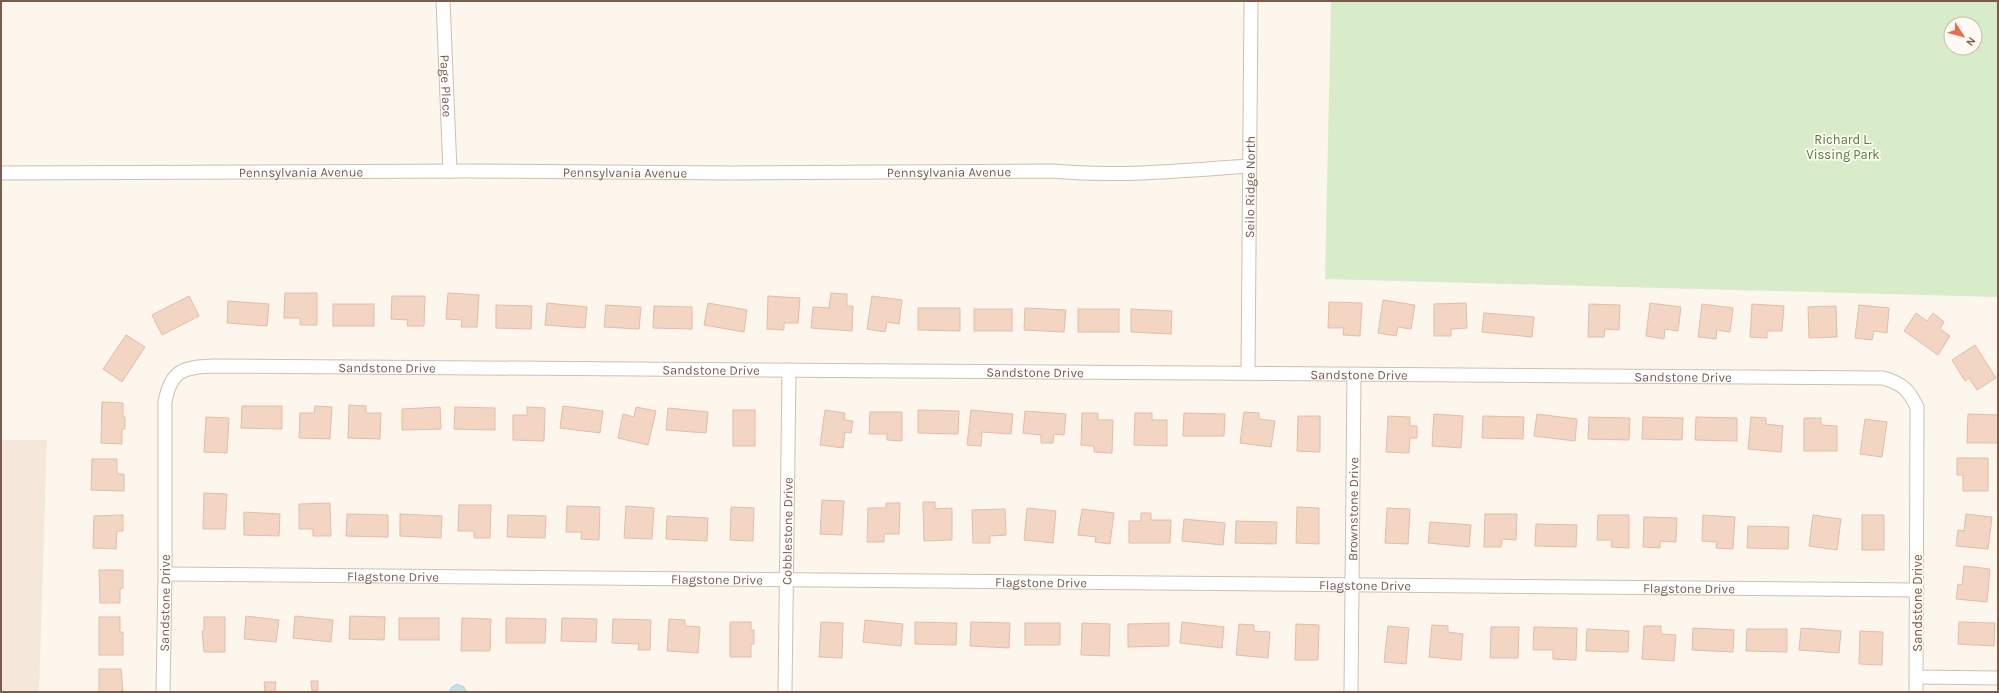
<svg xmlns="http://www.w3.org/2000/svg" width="1999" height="693" font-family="Karla,sans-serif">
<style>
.residential{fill:#f5e8da}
.green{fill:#d8ecc9;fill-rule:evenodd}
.water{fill:#bfe3e8;stroke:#a5d3da}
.building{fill:#f3d5c3;stroke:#e6bba3}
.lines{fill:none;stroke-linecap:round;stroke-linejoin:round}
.minor-casing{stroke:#d1beb0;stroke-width:15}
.minor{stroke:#fff;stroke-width:13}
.labels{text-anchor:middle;stroke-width:3.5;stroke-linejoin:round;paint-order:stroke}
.street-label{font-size:13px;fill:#7a5c4d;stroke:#fffaf3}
.park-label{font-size:13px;fill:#537a41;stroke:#fffaf3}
</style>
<rect width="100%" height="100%" fill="#fdf6ec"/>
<path class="residential" d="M1,440H47L39,692H1Z"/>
<path class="green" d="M1331,1H1998V297L1325,279ZM1951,24H1975V48H1951Z"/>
<path class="water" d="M457,684L464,687L467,692H449L452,687Z"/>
<g class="building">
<path d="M285,293H317V325H300V318H284Z"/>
<path d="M448,293L479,295L477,327H461L462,320L446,319Z"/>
<path d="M831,293L847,294V306H853L852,331L811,328L813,307L829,308Z"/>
<path d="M189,296L199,316L162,335L152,315Z"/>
<path d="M392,296H425L424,326H407L408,320L391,319Z"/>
<path d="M768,296L800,298L798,323H784V330L767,329Z"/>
<path d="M872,296L902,300L899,324L887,322L885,332L867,329Z"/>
<path d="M1383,300L1415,305L1411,329L1398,327L1396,336L1378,333Z"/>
<path d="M228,301L269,304L267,326L227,323Z"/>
<path d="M1329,302L1362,303L1360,336L1343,335L1344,328H1328Z"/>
<path d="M547,303L587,307L585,328L545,325Z"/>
<path d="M708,303L747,310L744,332L704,325Z"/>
<path d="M1466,303L1467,328L1451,329V336H1434V304Z"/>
<path d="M1650,303L1681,307L1678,331L1665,329L1664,339L1646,336Z"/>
<rect x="333" y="304" width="41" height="22"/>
<path d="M1589,304L1620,305L1619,330L1605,329L1604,337H1588Z"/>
<path d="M1702,304L1733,308L1730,332L1717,330L1716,339L1698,337Z"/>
<path d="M1752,304L1784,306L1782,331H1767V338L1750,337Z"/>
<path d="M496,305L532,306L531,329L496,328Z"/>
<path d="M606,305L641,307L639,329L604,327Z"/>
<path d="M1859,305L1889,308L1887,333L1874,331L1872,340L1855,338Z"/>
<path d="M654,306L692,307V329L653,328Z"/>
<path d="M1836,306L1837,337L1809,338L1808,307Z"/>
<path d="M918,308H960V331L918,330Z"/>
<path d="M1025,308L1066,310L1064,332L1024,330Z"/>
<rect x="974" y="309" width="38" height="22"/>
<rect x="1078" y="309" width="41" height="23"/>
<path d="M1131,309L1172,311L1171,334L1131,332Z"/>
<path d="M1484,313L1534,317L1532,337L1482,332Z"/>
<path d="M1916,313L1927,321L1933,313L1944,322L1940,329L1950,336L1938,355L1904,331Z"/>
<path d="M126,335L145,347L122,382L103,369Z"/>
<path d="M1975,345L1996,378L1977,390L1969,378L1965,381L1952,360Z"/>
<path d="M102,402L123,403V417H125V429H122V444L101,443Z"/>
<path d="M349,405L366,406V413H381L380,439L348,438Z"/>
<path d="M242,406H282V429L241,428Z"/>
<path d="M315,406L332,407L330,439L299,438L300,413H314Z"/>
<path d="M563,406L603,411L600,433L560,428Z"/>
<path d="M440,407L441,429L402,430V409Z"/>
<path d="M455,407L495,408V430L454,429Z"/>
<path d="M527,407L545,408L544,441L513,440V415H527Z"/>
<path d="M636,407L656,411L648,445L618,438L623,414L634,417Z"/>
<path d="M668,408L708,412L706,433L666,430Z"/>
<rect x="733" y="410" width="22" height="36"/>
<path d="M825,410L845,413L844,420L853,421L851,433L845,432L843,448L820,445Z"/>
<path d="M918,410L959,411L958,434L918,433Z"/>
<path d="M971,410L1013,414L1011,434L982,432L981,446L967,445Z"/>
<path d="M1025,411L1066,414L1064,435L1054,434L1053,443H1041V435L1023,433Z"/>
<path d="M870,412H902V441L887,440V434H869Z"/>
<path d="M1244,412L1259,413V419L1275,421L1271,447L1240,443Z"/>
<path d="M1082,413H1098V420H1113L1112,453L1094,452V446L1081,445Z"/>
<path d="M1135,413H1152V420H1167V446L1134,445Z"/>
<path d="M1184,413L1225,414L1224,436H1183Z"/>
<path d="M1434,414L1463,416L1461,448L1432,446Z"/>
<path d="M1537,414L1577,419L1575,441L1534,436Z"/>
<path d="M1968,414L1998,415V443H1967Z"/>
<path d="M1298,416H1320V452L1297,451Z"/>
<path d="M1388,416L1410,417V426H1417V438H1410L1409,453L1386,452Z"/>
<path d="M1483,416L1524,417L1523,439L1482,438Z"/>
<path d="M206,417L229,418L227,453L204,452Z"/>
<path d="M1589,417L1630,418L1629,440L1588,439Z"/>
<path d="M1643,417L1683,418L1682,440L1642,439Z"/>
<path d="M1696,417L1737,418V441L1695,440Z"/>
<path d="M1751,417L1766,418V424L1783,426L1781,452L1748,449Z"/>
<path d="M1804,418H1821V425L1837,426V451H1804Z"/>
<path d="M1865,419L1887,422L1882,457L1860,454Z"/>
<path d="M1957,458H1988V491H1963V475H1957Z"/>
<path d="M92,459H117V474H124V491L91,490Z"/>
<path d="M204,493L227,494L225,529H203Z"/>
<path d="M822,500L844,501L842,535L820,534Z"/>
<path d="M923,502H935V509L952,508V540L924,541Z"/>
<path d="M330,503L331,536H313V529H299V504Z"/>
<path d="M886,503H900L899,534H884V542H867L868,508H886Z"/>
<path d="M459,505H491L490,538H474V531H458Z"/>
<path d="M567,506L600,507L599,540L581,539L582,532H566Z"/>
<path d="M626,506L654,508L652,539L624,538Z"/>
<path d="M731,507L754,508L753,541L730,540Z"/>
<path d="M1297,507L1319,508V544L1296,543Z"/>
<path d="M1027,508L1056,511L1053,543L1024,540Z"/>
<path d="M1387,508L1410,509L1408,544L1385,543Z"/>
<path d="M1005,509L1006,535L990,536V543H973L972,510Z"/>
<path d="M1082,509L1114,513L1110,544L1095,542L1096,537L1078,535Z"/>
<path d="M244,512L280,514L279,536L244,535Z"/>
<path d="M1141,513H1151V520H1171L1170,543H1129V521H1141Z"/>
<path d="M347,514L388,515V537L346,536Z"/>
<path d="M400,514L442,516L441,538L400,536Z"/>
<path d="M1485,514H1517L1516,540L1502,539L1501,547H1484Z"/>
<path d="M1966,514L1992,517L1988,549L1956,546L1958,530L1964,531Z"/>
<path d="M123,515V531H117L116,549L93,548L94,516Z"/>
<path d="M508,515L546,516L545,538L507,537Z"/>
<path d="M1598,515H1629V548L1611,547L1612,540H1597Z"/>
<path d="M1703,515L1735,517L1733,549L1716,548L1717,542L1702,541Z"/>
<path d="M1813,515L1841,519L1837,550L1809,546Z"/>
<rect x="1862" y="515" width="22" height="35"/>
<path d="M667,516L708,518L707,541L666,539Z"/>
<path d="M1644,517L1677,518L1676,542L1660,541V548L1643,547Z"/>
<path d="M1184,519L1225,523L1223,545L1182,541Z"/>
<path d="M1236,521L1277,522L1276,544L1235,543Z"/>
<path d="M1430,522L1471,525L1469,547L1428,543Z"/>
<path d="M1536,524L1577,525L1576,547L1535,546Z"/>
<path d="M1748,526L1789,527L1788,549L1747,548Z"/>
<path d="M1964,566L1990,569L1987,602L1956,599L1958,584L1962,585Z"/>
<path d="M99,570H123V588L120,589V603H100Z"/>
<path d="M246,616L279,620L276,642L244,639Z"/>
<path d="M295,616L333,620L331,642L293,638Z"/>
<path d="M350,616L385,617L384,640L349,639Z"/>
<path d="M99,617H120V632H123V655H99Z"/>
<path d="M204,617H225V652H204L202,631H204Z"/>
<rect x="399" y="618" width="40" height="22"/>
<path d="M462,618L491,619L490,651H461Z"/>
<path d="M506,618L546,619L545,643H506Z"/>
<path d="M562,618L597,619L596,642L561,641Z"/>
<path d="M613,619L651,620L650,650H638L639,644L612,643Z"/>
<path d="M669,619L685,620V626L700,627L698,653L667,651Z"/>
<path d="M865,620L903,624L901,646L863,642Z"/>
<path d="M730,622H751V630H754V644H751V657H730Z"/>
<path d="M821,622L843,623L842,658L819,657Z"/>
<path d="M915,622L957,623L956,645L915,644Z"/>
<path d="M971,622L1010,623L1009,648L970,646Z"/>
<path d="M1182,622L1224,627L1222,648L1180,643Z"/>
<path d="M1959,622L1995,623L1994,646L1958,644Z"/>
<rect x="1025" y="623" width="35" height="22"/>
<path d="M1082,623L1110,624L1109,656L1081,655Z"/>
<path d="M1169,623V646L1128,647V624Z"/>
<path d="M1239,624L1254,625V631L1270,632L1268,658L1236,655Z"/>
<path d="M1296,624L1319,625L1318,660H1295Z"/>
<path d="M1432,625L1448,626V632L1463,634L1461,660L1429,657Z"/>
<path d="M1388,626L1409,628L1406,664L1384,662Z"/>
<path d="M1644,626H1661V634L1676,635L1674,661L1642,659Z"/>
<path d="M1491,627H1519L1518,658H1490Z"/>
<path d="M1534,627L1577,628L1576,660L1553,659V650H1533Z"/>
<path d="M1693,628L1734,630L1733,652L1692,650Z"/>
<path d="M1801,628L1841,631L1839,653L1799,650Z"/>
<path d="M1587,629L1629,631L1628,652L1586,651Z"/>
<path d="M1747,629H1787V652L1746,651Z"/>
<path d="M1860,631L1883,632L1882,665L1859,664Z"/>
<path d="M99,669H121L123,692H99Z"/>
<path d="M311,681H318V690L312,691Z"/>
<path d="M264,682H276L275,691H265Z"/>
</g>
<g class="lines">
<g class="minor-casing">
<g id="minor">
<path id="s1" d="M443,1L450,171"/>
<path id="s2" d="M1,173L466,171L733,173L1052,171C1117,177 1183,171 1248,166"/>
<path id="s3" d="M1248,373L1251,1"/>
<path id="s4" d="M165,574L1917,590"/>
<path d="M1916,677L1998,678"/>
<path id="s5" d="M163,692L165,574V402C171,370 183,367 214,366L1883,378C1903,384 1908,389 1917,407L1916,692"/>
<path id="s6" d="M785,692L789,370"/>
<path id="s7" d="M1351,692L1354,375"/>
</g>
</g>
<use href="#minor" class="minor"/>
</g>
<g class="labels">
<g class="street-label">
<text dy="5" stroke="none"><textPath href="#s1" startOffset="85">Page Place</textPath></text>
<text dy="5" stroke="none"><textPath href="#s2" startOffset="300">Pennsylvania Avenue</textPath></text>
<text dy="5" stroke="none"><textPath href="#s2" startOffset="624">Pennsylvania Avenue</textPath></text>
<text dy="5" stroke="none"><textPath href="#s2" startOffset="948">Pennsylvania Avenue</textPath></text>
<text dy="5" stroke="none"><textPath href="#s3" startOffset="186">Seilo Ridge North</textPath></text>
<text dy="5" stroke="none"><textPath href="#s5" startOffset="532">Sandstone Drive</textPath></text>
<text dy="5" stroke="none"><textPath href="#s5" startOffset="856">Sandstone Drive</textPath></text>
<text dy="5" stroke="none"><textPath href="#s5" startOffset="1180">Sandstone Drive</textPath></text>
<text dy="5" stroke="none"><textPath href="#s5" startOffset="1504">Sandstone Drive</textPath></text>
<text dy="5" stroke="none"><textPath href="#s5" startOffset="1828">Sandstone Drive</textPath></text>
<text dy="5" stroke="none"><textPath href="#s7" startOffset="183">Brownstone Drive</textPath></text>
<text dy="5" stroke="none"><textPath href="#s6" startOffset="161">Cobblestone Drive</textPath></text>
<text dy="5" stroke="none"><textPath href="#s4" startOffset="228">Flagstone Drive</textPath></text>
<text dy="5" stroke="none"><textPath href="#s4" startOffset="552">Flagstone Drive</textPath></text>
<text dy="5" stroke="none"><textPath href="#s4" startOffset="876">Flagstone Drive</textPath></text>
<text dy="5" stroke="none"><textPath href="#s4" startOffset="1200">Flagstone Drive</textPath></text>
<text dy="5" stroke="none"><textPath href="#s4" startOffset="1524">Flagstone Drive</textPath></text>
<text dy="5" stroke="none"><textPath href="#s5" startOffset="89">Sandstone Drive</textPath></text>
<text transform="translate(1917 603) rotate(-90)" y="5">Sandstone Drive</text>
</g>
<g class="park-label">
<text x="1843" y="144">Richard L.<tspan x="1843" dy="15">Vissing Park</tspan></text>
</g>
</g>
<rect width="1999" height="693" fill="none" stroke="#7a5c4d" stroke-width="4"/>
<g transform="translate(1963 36) rotate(126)"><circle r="19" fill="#fffaf3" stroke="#cabbb1"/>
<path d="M0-3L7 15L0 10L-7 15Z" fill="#e76f51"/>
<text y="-6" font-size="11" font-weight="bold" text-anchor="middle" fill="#7a5c4d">N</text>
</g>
</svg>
